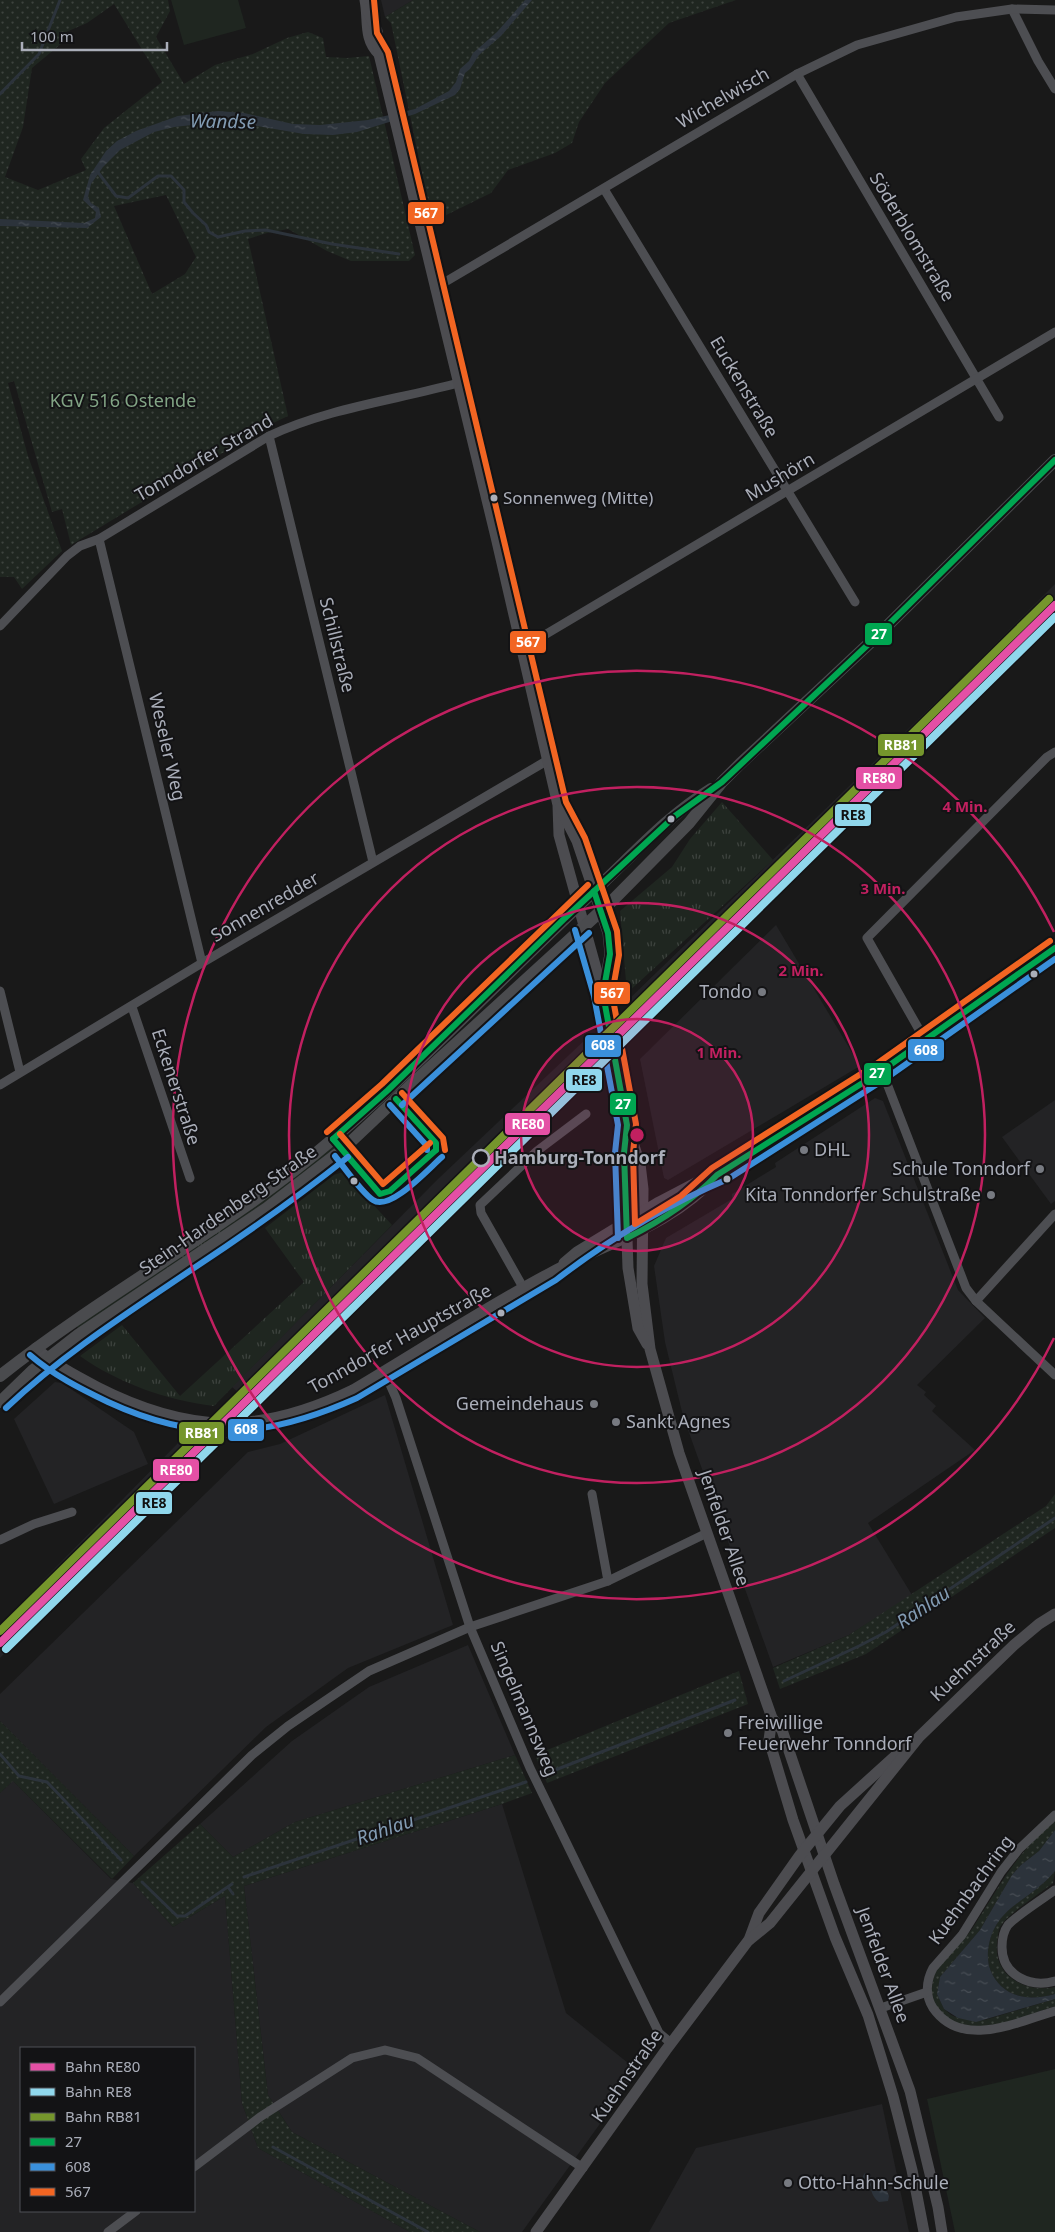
<svg xmlns="http://www.w3.org/2000/svg" width="1055" height="2232" font-family="'Noto Sans',sans-serif">
<style>
.built{fill:#232325;fill-rule:evenodd}
.grass{fill:url(#grass-tufts)}
.park{fill:url(#park-dots);fill-rule:evenodd}
.pitch{fill:#1f2620}
.water{fill:url(#water-ripples)}
.lines{fill:none;stroke-linecap:round;stroke-linejoin:round}
.stream{stroke:#2c333b;stroke-width:3}
.street{stroke:#4d4e52;stroke-width:9}
.secondary{stroke:#4c4c50;stroke-width:11}
.primary{stroke:#4a4b4e;stroke-width:12}
.bus-1-casing{stroke:#131315;stroke-width:10}
.bus-2-casing{stroke:#131315;stroke-width:10}
.bus-3-casing{stroke:#131315;stroke-width:10}
.bus-1{stroke:#00a651;stroke-width:6}
.bus-2{stroke:#3a90db;stroke-width:6}
.bus-3{stroke:#f26522;stroke-width:6}
.rail-1-casing{stroke:#131315;stroke-width:11}
.rail-2-casing{stroke:#131315;stroke-width:11}
.rail-3-casing{stroke:#131315;stroke-width:11}
.rail-1{stroke:#e450a5;stroke-width:8}
.rail-2{stroke:#90d7ec;stroke-width:8}
.rail-3{stroke:#75962c;stroke-width:8}
.ring{fill:none;stroke:#c12060;stroke-width:2.5}
.bus-dot{fill:#aaaeb9;stroke:#131315;stroke-width:2}
.poi-dot{fill:#777a81;stroke:#131315;stroke-width:2}
.stop-dot{fill:#131315;stroke:#aaaeb9;stroke-width:2.5}
.labels{text-anchor:middle;stroke-width:4;stroke-linejoin:round;paint-order:stroke}
.bus-label{font-size:17px;fill:#aaaeb9;stroke:#131315;text-anchor:start}
.street-label{font-size:18px;fill:#aaaeb9;stroke:#131315}
.park-label{font-size:18px;fill:#82a485;stroke:#131315}
.poi-label{font-size:18px;fill:#aaaeb9;stroke:#131315;text-anchor:end}
.stop-label{font-size:18px;font-weight:bold;fill:#aaaeb9;stroke:#131315;text-anchor:start}
.water-label{font-size:19px;font-style:italic;fill:#829bb3;stroke:#131315}
.centre{fill:#c12060;stroke:#131315;stroke-width:2.5}
.ring-label{font-size:15px;text-anchor:middle;font-weight:bold;fill:#c12060;stroke:#131315;stroke-width:4;stroke-linejoin:round;paint-order:stroke}
.line-badge{stroke:#131315;stroke-width:2}
.badge-label{font-size:14px;text-anchor:middle;font-weight:bold;fill:#fff}
.pale-badge-label{font-size:14px;text-anchor:middle;font-weight:bold;fill:#111}
</style>
<defs>
<pattern id="grass-tufts" width="24" height="20" patternUnits="userSpaceOnUse" patternTransform="scale(1.25)"><rect width="24" height="20" fill="#1f2620"/><path d="M3 7l-1-3M5 7V3M7 7l1-3M15 17l-1-3M17 17v-4M19 17l1-3" fill="none" stroke="#3d433e"/></pattern>
<pattern id="park-dots" width="8" height="8" patternUnits="userSpaceOnUse" patternTransform="scale(1.25)"><rect width="8" height="8" fill="#1f2620"/><path d="M2 2h.1M6 6h.1" fill="none" stroke="#3d433e" stroke-width="1.8" stroke-linecap="round"/></pattern>
<pattern id="water-ripples" width="26" height="14" patternUnits="userSpaceOnUse" patternTransform="scale(1.25)"><rect width="26" height="14" fill="#2c333b"/><path d="M2 4q2-2 4 0t4 0M15 11q2-2 4 0t4 0" fill="none" stroke="#484e55"/></pattern>
</defs>
<rect width="100%" height="100%" fill="#191919"/>
<g class="built">
<path d="M381,0H413L385,17Z"/>
<path d="M1055,584V620L634,1027L628,1000L967,672Z"/>
<path d="M776,925L860,1066L668,1180L664,1178L640,1059Z"/>
<path d="M588,1037L594,1066L254,1406L232,1387L438,1179Z"/>
<path d="M875,1098L883,1101L958,1290L985,1318L917,1385L926,1392L924,1395L936,1406L932,1411L975,1450L868,1523L912,1595L849,1635L773,1667L683,1416L665,1342L654,1266L666,1238L732,1199V1194L776,1167L775,1163Z"/>
<path d="M1055,1100V1201L1051,1204L1002,1137Z"/>
<path d="M55,1382L62,1383L134,1432L148,1464L54,1504L14,1419Z"/>
<path d="M385,1395L453,1625L348,1668L266,1727L134,1856L0,1721V1694L248,1452L280,1444Z"/>
<path d="M182,1439L203,1457L0,1658V1624Z"/>
<path d="M468,1645L515,1755L295,1822L233,1857L200,1824L292,1741L369,1687Z"/>
<path d="M13,1781L111,1879L133,1883L173,1927L225,1896L242,2103L258,2148L410,2232H0V1793ZM21,2048H194V2211H21Z"/>
<path d="M502,1804L566,2013L638,2071L522,2232H480L292,2132L268,2095L244,1886Z"/>
<path d="M882,2104L909,2232H649L696,2148Z"/>
</g>
<g class="grass">
<path d="M722,802L773,860L627,993L620,911L672,867L690,839Z"/>
<path d="M334,1145L336,1149L308,1173L79,1329L76,1326Z"/>
<path d="M343,1172L392,1225L214,1406C166,1400 118,1383 80,1356L122,1325L180,1396L304,1282L265,1228L334,1175Z"/>
</g>
<g class="park">
<path d="M0,0H168L170,11L156,37L184,84L215,65L253,54L287,38L308,32L323,38L326,57L347,58L369,56L415,255L409,261H351L327,251L288,229L267,233L248,239L288,416L267,426L71,545L62,509L52,512L14,381L8,383L28,456L62,551L22,589L14,577H0ZM114,4L162,82L104,128L81,159L86,170L38,190L5,177L23,127L32,68L62,43L66,32L87,23ZM166,195L196,257L185,274L152,294L114,206Z"/>
<path d="M413,0H736L669,23L605,83L579,122L572,143L555,153L508,170L491,193L432,222L391,23L385,17Z"/>
<path d="M1055,1494V1528L866,1654L780,1689L773,1668L849,1635L1046,1506Z"/>
<path d="M739,1671L748,1704L547,1783L535,1755Z"/>
<path d="M0,1721L134,1856L112,1879L13,1781L0,1793Z"/>
<path d="M515,1755L532,1793L502,1804L244,1886L268,2095L292,2132L480,2232H410L258,2148L242,2103L225,1896L173,1927L133,1883L200,1824L233,1857L295,1822Z"/>
<path d="M1055,1821V1830L1039,1851L1021,1865L1012,1875L980,1930L940,1977L937,1994L944,2009L951,2015L958,2018L985,2020L1055,1999V2006C1030,2014 988,2033 963,2026C955,2024 946,2017 940,2011C930,2002 930,1989 934,1976C939,1961 962,1944 972,1929C999,1888 1015,1853 1055,1821Z"/>
<path d="M1055,1871L1053,1883C1040,1894 1008,1913 1000,1927C998,1931 998,1937 997,1942C993,1976 1025,1993 1055,1987V1994C1036,1999 1016,2000 1001,1986C991,1976 987,1965 988,1951C993,1905 1030,1902 1055,1871Z"/>
</g>
<g class="pitch">
<path d="M171,0H238L246,28L184,45Z"/>
<path d="M1055,2069V2232H955L927,2099Z"/>
</g>
<g class="water">
<path d="M525,0H532L501,36L479,55L470,69L465,73L460,89L455,95L415,114L357,132L333,135L304,134L228,121L174,127L154,132L120,150L103,167L91,184L88,197L91,203L99,208L101,217L87,228L0,226V219L84,223L95,218L96,212L83,200L90,175L106,151L117,141L136,131L178,116L218,111L244,113L293,124L320,125L368,120L415,109L449,91L456,82L460,69L469,61L473,53L497,32Z"/>
<path d="M1055,1830V1871C1030,1902 993,1906 988,1951C987,1965 991,1976 1001,1986C1016,2000 1036,1999 1055,1994V1999L976,2022L958,2018L944,2009L937,1994L940,1977L980,1930L1012,1875L1021,1865L1039,1851Z"/>
<path d="M865,2173H869L872,2179L871,2186L886,2189L889,2196L888,2201L879,2202C872,2196 872,2193 870,2185L864,2183L863,2176Z"/>
</g>
<g class="lines">
<g class="stream">
<path d="M0,94L39,54L60,0"/>
<path d="M97,171L116,196L128,198L158,176H171L184,190V202L193,213L206,225L209,232L218,237L245,231L266,230L332,244L399,254"/>
<path d="M784,1681L859,1646L886,1632L1055,1518"/>
<path d="M0,1754L19,1776L47,1782L121,1860"/>
<path d="M550,1772L735,1700"/>
<path d="M244,1877L526,1782"/>
<path d="M142,1882L177,1916H185L232,1884"/>
<path d="M228,1887L233,1894"/>
<path d="M273,2147L428,2232"/>
</g>
<g class="street">
<path d="M1012,9L1038,61L1055,89"/>
<path d="M797,74L999,417"/>
<path d="M604,189L855,602"/>
<path d="M435,288L797,74L857,45L956,17L1012,9L1055,10"/>
<path d="M269,436L373,862"/>
<path d="M99,539L202,963"/>
<path d="M0,626L67,556L80,546L99,539L269,436C328,408 396,400 458,383"/>
<path d="M521,649L1055,332"/>
<path d="M0,991L20,1072"/>
<path d="M132,1007L190,1178"/>
<path d="M925,1040L867,938L1047,757L1055,752"/>
<path d="M880,1072L886,1081L966,1288L976,1301L1055,1375"/>
<path d="M0,1085L202,963L548,760"/>
<path d="M524,1289L481,1213L480,1205L537,1151L586,1114"/>
<path d="M976,1301L1055,1214"/>
<path d="M384,1371L396,1398L470,1627L530,1768L659,2033L671,2043"/>
<path d="M592,1494L608,1581"/>
<path d="M0,1540L34,1524L72,1512"/>
<path d="M1055,1815L1019,1849L1001,1872L962,1935L933,1968C926,1981 925,1996 933,2008C962,2050 1017,2022 1055,2011"/>
<path d="M1055,1890C1044,1898 1016,1916 1008,1925C1003,1932 1002,1940 1002,1947C1002,1976 1031,1988 1055,1981"/>
<path d="M0,2002L252,1755L288,1726L369,1671L470,1627L608,1581L707,1533"/>
<path d="M881,2008L927,1992"/>
<path d="M194,2167L260,2117L352,2058L385,2050L417,2058L583,2168"/>
<path d="M108,2232L136,2211"/>
</g>
<g class="secondary">
<path d="M365,0C369,19 363,39 379,54"/>
<path d="M367,9L377,31L379,54L496,537L558,805L559,835L603,994L620,1092L627,1125L640,1164L643,1189L642,1284L650,1349L679,1453L772,1718L782,1730L834,1884L910,2091L938,2207L942,2232"/>
<path d="M560,808L577,841L608,933L610,954L603,992"/>
<path d="M627,1129L624,1153L628,1268L638,1328L647,1344"/>
<path d="M564,1263L577,1252L659,1202L701,1180L723,1172L880,1072L1055,948"/>
<path d="M36,1348C53,1364 76,1376 97,1387C189,1434 260,1435 353,1390C419,1351 484,1308 552,1272C609,1242 673,1225 717,1175"/>
<path d="M772,1718L769,1740L793,1820L835,1937L868,2015L893,2096L912,2170L924,2232"/>
<path d="M749,1940L759,1913L800,1855L840,1806L905,1747"/>
<path d="M536,2232L666,2050L748,1941L770,1923L919,1737L1014,1645L1039,1624L1055,1614"/>
</g>
<g class="primary">
<path d="M0,1376C107,1291 229,1228 333,1139C423,1061 506,974 592,893C630,858 667,816 711,789"/>
<path d="M0,1402L32,1371L78,1335L267,1208L342,1150L415,1081L613,900L689,823L722,782L740,764L875,638L1055,460"/>
</g>
<g class="bus-1-casing">
<g id="bus-1">
<path d="M594,891L608,933L610,954L603,994L627,1125L624,1153L627,1238C661,1221 691,1202 717,1175L880,1072L1055,948"/>
<path d="M396,1099L436,1143V1150"/>
<path d="M333,1139L388,1090L564,919L675,816L722,782L875,638L1055,460"/>
<path d="M333,1139L380,1194L390,1191L436,1150"/>
</g>
</g>
<g class="bus-2-casing">
<g id="bus-2">
<path d="M575,930L594,996L618,1125L615,1153L618,1238"/>
<path d="M390,1105L427,1146V1150"/>
<path d="M402,1105L589,933"/>
<path d="M335,1156C344,1167 362,1193 373,1200C390,1212 429,1168 442,1157"/>
<path d="M30,1355C53,1375 81,1389 108,1402C199,1444 268,1438 357,1398L556,1280C609,1239 667,1205 728,1179L885,1079L1055,959"/>
<path d="M6,1408C63,1354 129,1312 194,1268C247,1233 298,1197 348,1157"/>
</g>
</g>
<g class="bus-3-casing">
<g id="bus-3">
<path d="M374,0L377,33L388,52L566,802L585,838L617,931L619,955L612,994L636,1124L633,1153L635,1224L681,1196L712,1168L875,1065L1050,941"/>
<path d="M402,1093L443,1138L445,1150"/>
<path d="M327,1132L382,1084L588,885"/>
<path d="M340,1134L383,1184L430,1143"/>
</g>
</g>
<use href="#bus-1" class="bus-1"/>
<use href="#bus-2" class="bus-2"/>
<use href="#bus-3" class="bus-3"/>
<g class="rail-1-casing">
<path id="rail-1" d="M0,1643L1055,605"/>
</g>
<g class="rail-2-casing">
<path id="rail-2" d="M6,1649L1055,617"/>
</g>
<g class="rail-3-casing">
<path id="rail-3" d="M0,1631L1049,599"/>
</g>
<use href="#rail-1" class="rail-1"/>
<use href="#rail-2" class="rail-2"/>
<use href="#rail-3" class="rail-3"/>
</g>
<circle cx="637" cy="1135" r="116" fill="#c12060" fill-opacity=".12"/>
<g class="ring">
<circle cx="637" cy="1135" r="116"/>
<circle cx="637" cy="1135" r="232"/>
<circle cx="637" cy="1135" r="348"/>
<path d="M1054 1338A464 464 0 1 1 1054 932"/>
</g>
<g class="bus-dot">
<circle cx="494" cy="498" r="4.5"/>
<circle cx="671" cy="819" r="4.5"/>
<circle cx="1034" cy="974" r="4.5"/>
<circle cx="727" cy="1179" r="4.5"/>
<circle cx="354" cy="1181" r="4.5"/>
<circle cx="501" cy="1313" r="4.5"/>
</g>
<g class="poi-dot">
<circle cx="762" cy="992" r="5"/>
<circle cx="804" cy="1150" r="5"/>
<circle cx="1040" cy="1169" r="5"/>
<circle cx="991" cy="1195" r="5"/>
<circle cx="594" cy="1404" r="5"/>
<circle cx="616" cy="1422" r="5"/>
<circle cx="728" cy="1733" r="5"/>
<circle cx="788" cy="2183" r="5"/>
</g>
<circle class="stop-dot" cx="481" cy="1158" r="8"/>
<g class="labels">
<g class="bus-label">
<text x="503" y="504">Sonnenweg (Mitte)</text>
</g>
<g class="street-label">
<text transform="translate(723 98) rotate(-30)" y="6">Wichelwisch</text>
<text transform="translate(912 237) rotate(59)" y="6">Söderblomstraße</text>
<text transform="translate(744 387) rotate(59)" y="6">Euckenstraße</text>
<text transform="translate(204 458) rotate(-30)" y="6">Tonndorfer Strand</text>
<text transform="translate(780 477) rotate(-31)" y="6">Mushörn</text>
<text transform="translate(337 645) rotate(76)" y="6">Schillstraße</text>
<text transform="translate(167 747) rotate(77)" y="6">Weseler Weg</text>
<text transform="translate(265 907) rotate(-30)" y="6">Sonnenredder</text>
<text transform="translate(176 1087) rotate(72)" y="6">Eckenerstraße</text>
<text transform="translate(228 1210) rotate(-35)" y="6">Stein-Hardenberg-Straße</text>
<text transform="translate(400 1339) rotate(-29)" y="6">Tonndorfer Hauptstraße</text>
<text transform="translate(724 1528) rotate(71)" y="6">Jenfelder Allee</text>
<text transform="translate(973 1661) rotate(-43)" y="6">Kuehnstraße</text>
<text transform="translate(524 1709) rotate(67)" y="6">Singelmannsweg</text>
<text transform="translate(971 1890) rotate(-54)" y="6">Kuehnbachring</text>
<text transform="translate(883 1965) rotate(70)" y="6">Jenfelder Allee</text>
<text transform="translate(627 2076) rotate(-55)" y="6">Kuehnstraße</text>
</g>
<g class="park-label">
<text x="123" y="407">KGV 516 Ostende</text>
</g>
<g class="poi-label">
<text x="752" y="998">Tondo</text>
<text x="814" y="1156" text-anchor="start">DHL</text>
<text x="1030" y="1175">Schule Tonndorf</text>
<text x="981" y="1201">Kita Tonndorfer Schulstraße</text>
<text x="584" y="1410">Gemeindehaus</text>
<text x="626" y="1428" text-anchor="start">Sankt Agnes</text>
<text x="738" y="1729" text-anchor="start">Freiwillige<tspan x="738" dy="21">Feuerwehr Tonndorf</tspan></text>
<text x="798" y="2189" text-anchor="start">Otto-Hahn-Schule</text>
</g>
<g class="stop-label">
<text x="494" y="1164">Hamburg-Tonndorf</text>
</g>
<g class="water-label">
<text transform="translate(223 121) rotate(1)" y="7">Wandse</text>
<text transform="translate(923 1607) rotate(-34)" y="7">Rahlau</text>
<text transform="translate(385 1829) rotate(-19)" y="7">Rahlau</text>
</g>
</g>
<circle cx="637" cy="1135" r="8" class="centre"/>
<g class="ring-label">
<text x="965" y="812">4 Min.</text>
<text x="883" y="894">3 Min.</text>
<text x="801" y="976">2 Min.</text>
<text x="719" y="1058">1 Min.</text>
</g>
<g class="line-badge">
<rect x="407" y="201" width="38" height="24" rx="5" fill="#f26522"/>
<rect x="864" y="622" width="29" height="24" rx="5" fill="#00a651"/>
<rect x="509" y="630" width="38" height="24" rx="5" fill="#f26522"/>
<rect x="877" y="733" width="48" height="24" rx="5" fill="#75962c"/>
<rect x="855" y="766" width="48" height="24" rx="5" fill="#e450a5"/>
<rect x="834" y="803" width="38" height="24" rx="5" fill="#90d7ec"/>
<rect x="593" y="981" width="38" height="24" rx="5" fill="#f26522"/>
<rect x="584" y="1034" width="38" height="24" rx="5" fill="#3a90db"/>
<rect x="907" y="1038" width="38" height="24" rx="5" fill="#3a90db"/>
<rect x="863" y="1062" width="29" height="24" rx="5" fill="#00a651"/>
<rect x="565" y="1068" width="38" height="24" rx="5" fill="#90d7ec"/>
<rect x="609" y="1092" width="28" height="24" rx="5" fill="#00a651"/>
<rect x="504" y="1112" width="47" height="24" rx="5" fill="#e450a5"/>
<rect x="227" y="1418" width="38" height="24" rx="5" fill="#3a90db"/>
<rect x="178" y="1421" width="47" height="24" rx="5" fill="#75962c"/>
<rect x="152" y="1458" width="48" height="24" rx="5" fill="#e450a5"/>
<rect x="135" y="1491" width="38" height="24" rx="5" fill="#90d7ec"/>
</g>
<g class="badge-label">
<text x="426" y="218">567</text>
<text x="879" y="639">27</text>
<text x="528" y="647">567</text>
<text x="901" y="750">RB81</text>
<text x="879" y="783">RE80</text>
<text x="612" y="998">567</text>
<text x="603" y="1050">608</text>
<text x="926" y="1055">608</text>
<text x="877" y="1078">27</text>
<text x="623" y="1109">27</text>
<text x="528" y="1129">RE80</text>
<text x="246" y="1434">608</text>
<text x="202" y="1438">RB81</text>
<text x="176" y="1475">RE80</text>
</g>
<g class="pale-badge-label">
<text x="853" y="820">RE8</text>
<text x="584" y="1085">RE8</text>
<text x="154" y="1508">RE8</text>
</g>
<rect x="20" y="2047" width="175" height="165" fill="#131315" stroke="#4f5157"/>
<rect x="30" y="2063" width="25" height="8" fill="#e450a5" stroke="#4f5157"/>
<text x="65" y="2072" font-size="15" fill="#aaaeb9">Bahn RE80</text>
<rect x="30" y="2088" width="25" height="8" fill="#90d7ec" stroke="#4f5157"/>
<text x="65" y="2097" font-size="15" fill="#aaaeb9">Bahn RE8</text>
<rect x="30" y="2113" width="25" height="8" fill="#75962c" stroke="#4f5157"/>
<text x="65" y="2122" font-size="15" fill="#aaaeb9">Bahn RB81</text>
<rect x="30" y="2138" width="25" height="8" fill="#00a651" stroke="#4f5157"/>
<text x="65" y="2147" font-size="15" fill="#aaaeb9">27</text>
<rect x="30" y="2163" width="25" height="8" fill="#3a90db" stroke="#4f5157"/>
<text x="65" y="2172" font-size="15" fill="#aaaeb9">608</text>
<rect x="30" y="2188" width="25" height="8" fill="#f26522" stroke="#4f5157"/>
<text x="65" y="2197" font-size="15" fill="#aaaeb9">567</text>
<path d="M22 42v8h145v-8" fill="none" stroke="#aaaeb9" stroke-width="2.5"/>
<text x="30" y="42" font-size="15" fill="#aaaeb9" stroke="#131315" stroke-width="4" paint-order="stroke">100 m</text>
</svg>
